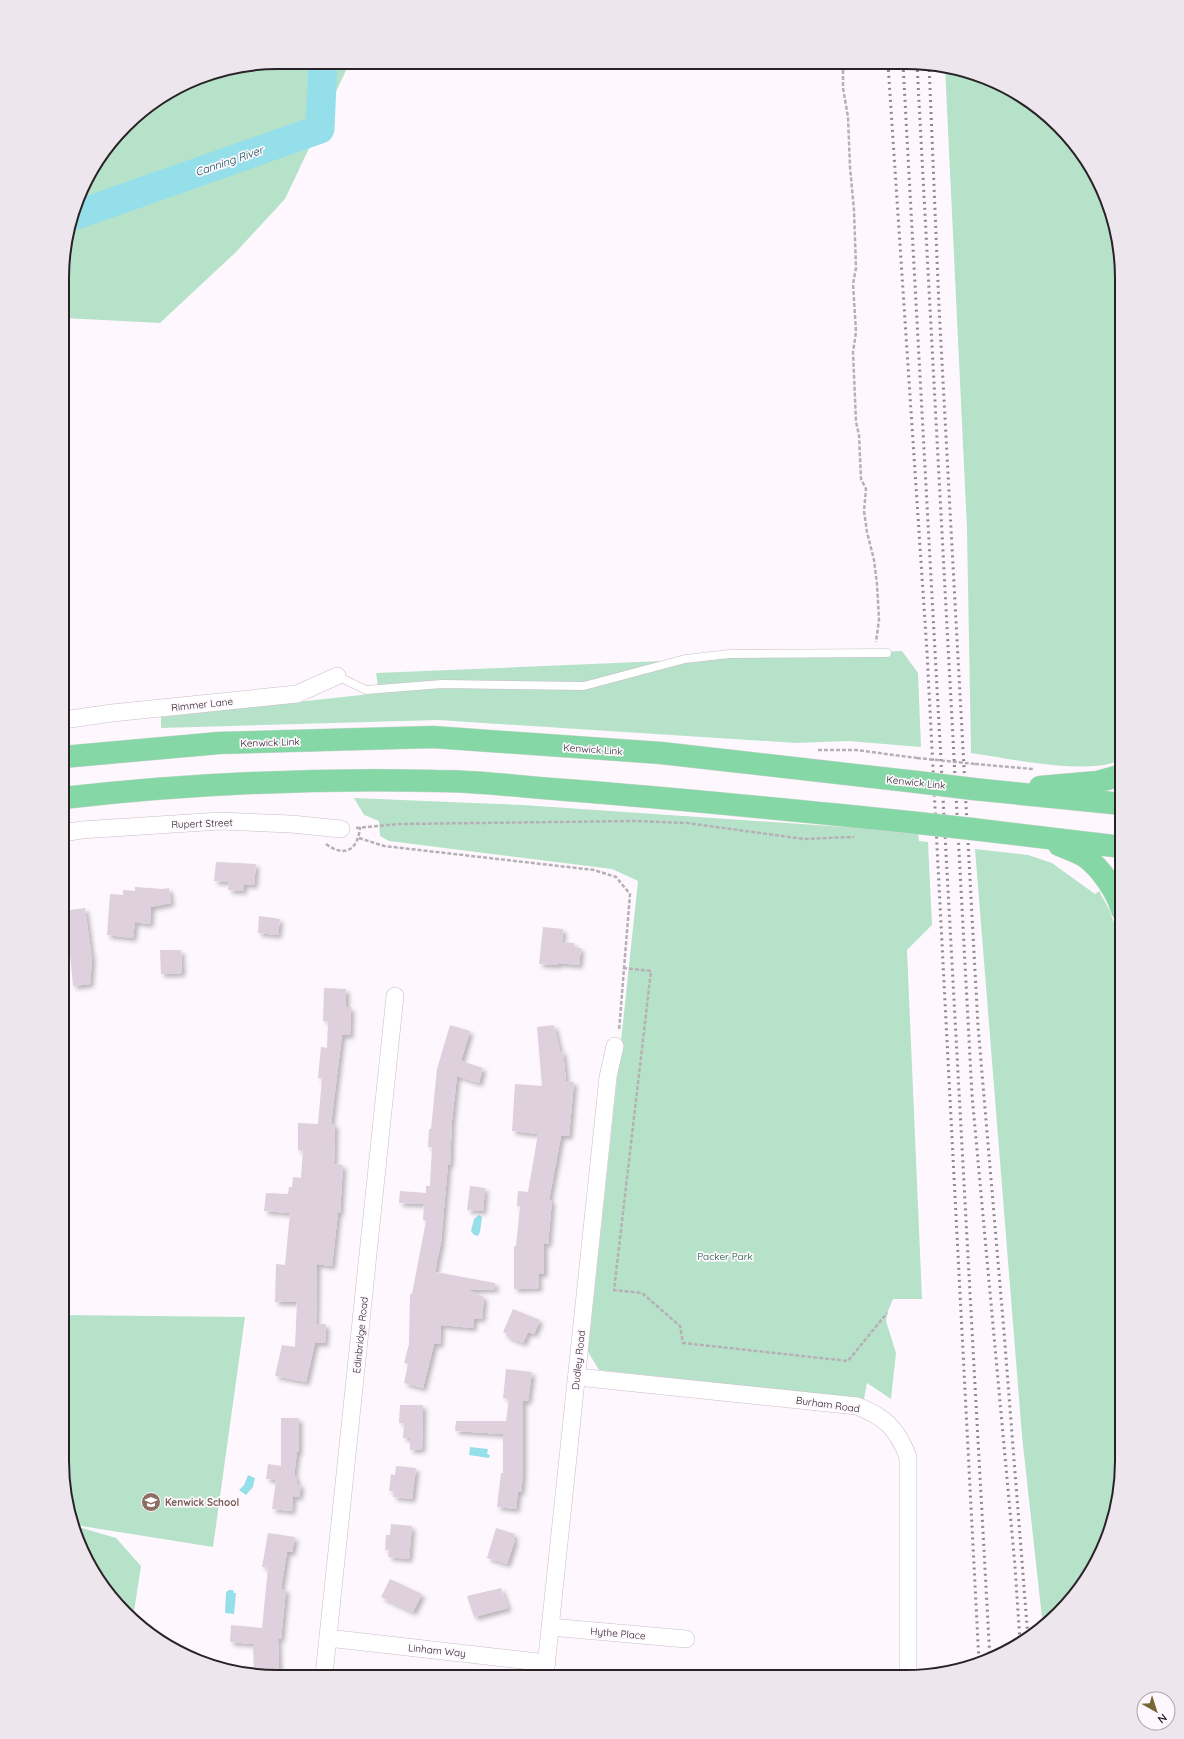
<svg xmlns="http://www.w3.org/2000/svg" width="1184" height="1739" font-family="Quicksand,sans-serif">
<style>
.green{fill:#b7e2ca}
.water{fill:#95dfea}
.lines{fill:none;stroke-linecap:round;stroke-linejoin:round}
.river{stroke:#95dfea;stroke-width:29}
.building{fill:#dfd0dd;filter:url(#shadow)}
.lane-casing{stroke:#cabbc8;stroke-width:9}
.street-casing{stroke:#cabbc8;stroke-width:18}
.highway-casing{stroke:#d8d7d8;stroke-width:23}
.path{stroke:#b6b0b6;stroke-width:2.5;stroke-dasharray:4 2;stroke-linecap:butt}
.lane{stroke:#fff;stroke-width:8}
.street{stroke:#fff;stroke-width:17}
.highway{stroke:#85d8a6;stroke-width:22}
.rail{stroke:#908a90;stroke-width:3;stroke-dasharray:2 4;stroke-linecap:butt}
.highway-bridge-casing{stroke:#d8d7d8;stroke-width:23;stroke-linecap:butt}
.path-bridge{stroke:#b6b0b6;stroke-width:2.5;stroke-dasharray:4 2;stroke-linecap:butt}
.highway-bridge{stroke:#85d8a6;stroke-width:22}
.labels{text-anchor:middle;stroke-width:3.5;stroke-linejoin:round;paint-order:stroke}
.street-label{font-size:10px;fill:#292328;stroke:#fef8fe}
.park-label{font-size:10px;fill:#0d5436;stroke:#fef8fe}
.education-label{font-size:10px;font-weight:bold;fill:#785e54;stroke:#fef8fe;text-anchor:start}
.water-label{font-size:11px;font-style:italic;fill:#044a52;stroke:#fef8fe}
.rim{fill:none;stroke:#292328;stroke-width:2}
</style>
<defs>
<filter id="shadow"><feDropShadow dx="3.5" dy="3.5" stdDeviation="2" flood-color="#0004"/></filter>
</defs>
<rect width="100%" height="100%" fill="#fef8fe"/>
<g class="green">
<path d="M278,62H350L285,199L236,252L160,323L64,318V250L91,170L136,116L208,74Z"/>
<path d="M945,67L988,78L1037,107L1077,146L1105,195L1122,278V759C1091,777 1007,758 971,753L967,529Z"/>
<path d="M902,651L918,673L921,747L848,741L796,743L438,720L161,728V717L379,693L376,673Z"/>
<path d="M354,798L523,805L918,832L919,841L928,842L932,925L907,950L922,1299H893L888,1311L886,1321L896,1353L891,1399L867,1383L864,1399L599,1370L588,1352L638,881L612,869L389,841L380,836L379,821L364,815Z"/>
<path d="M975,849L1028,855L1052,863L1095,894L1099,891L1109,909L1117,931L1122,1021V1475L1110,1531L1077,1592L1043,1627L1022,1436Z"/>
<path d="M62,1315L245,1317L213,1547L75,1525L62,1461Z"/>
<path d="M75,1526L116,1538L141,1566L133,1618L107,1593L79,1544Z"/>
</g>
<g class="water">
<path d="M479,1215L482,1217L480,1232L478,1236L474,1235L471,1231L474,1219Z"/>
<path d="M470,1447L488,1449L487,1454L490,1455L489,1458L469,1455Z"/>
<path d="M248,1475L255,1478L253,1487L246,1495L239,1490L244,1485Z"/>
<path d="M229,1590H233L234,1593H236L234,1614L225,1613L226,1592Z"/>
</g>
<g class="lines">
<path class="river" d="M76,215L320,129L323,62"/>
</g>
<g class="building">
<path d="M216,862L256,864L254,885L244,884L243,891L228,890L229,882L214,881Z"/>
<path d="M135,887L162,889L169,888L171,903L151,907L150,924L135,922L133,938L107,935L110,894L123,895V890L135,891Z"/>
<path d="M85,908L92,960L90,984L73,986L69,943L63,944V911Z"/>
<path d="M259,916L280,919L278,935L258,933Z"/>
<path d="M543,927L563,929L562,942L574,943V947L581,948L579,965L558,963V965L539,964Z"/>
<path d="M160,950H181L182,973L161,974Z"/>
<path d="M324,988L346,989V1007H351L350,1035H342L331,1124H335L334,1164L343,1165L340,1213L338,1212L332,1266L317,1264L316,1324H326L325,1343H315L306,1382L275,1376L282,1345L295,1347L297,1302H275L276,1264L285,1265L290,1213L264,1211L266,1193L288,1194L289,1187H292L293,1177L301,1178L303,1150H298V1123L318,1124L322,1078H318L321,1047L327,1048L328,1021H323Z"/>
<path d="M450,1025L470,1031L461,1061L483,1068L479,1083L457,1076L452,1120L450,1165L448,1164L441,1242L435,1272L495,1283V1289L468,1290L484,1297L482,1319L474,1318L473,1328L441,1325L440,1344H434L423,1388L404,1383L408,1364L404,1363L409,1344L410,1294H412L426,1221L423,1220L424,1204L399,1203L400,1191L426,1193V1186H430L432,1147H428L429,1129H431L437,1069Z"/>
<path d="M554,1025L560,1051H563L566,1081L574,1082L569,1136H561L549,1200H552L548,1244L544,1243V1274H538L539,1288L514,1289V1246H516L520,1206H517L518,1191L528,1192L538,1134L512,1131L515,1084L542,1086L537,1027Z"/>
<path d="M470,1186L485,1188L483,1211L467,1210Z"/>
<path d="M513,1309L540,1320L534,1334L528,1332L523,1343L506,1336L507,1334L503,1332Z"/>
<path d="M506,1369L532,1372L528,1401H523V1474L521,1492H518L516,1509L497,1507L501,1473H503V1434L455,1431L456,1421H506L509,1398H503Z"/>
<path d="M400,1405H423L422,1449L410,1450V1438H403L404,1423H399Z"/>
<path d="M281,1418H299V1452H297L294,1476L297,1477L296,1484H301L299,1497L293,1496L292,1511L272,1509L276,1480L266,1479L268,1464L281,1466Z"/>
<path d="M396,1466L416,1468L412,1499L393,1497L394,1491H389L391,1474L395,1475Z"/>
<path d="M391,1524L412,1526L409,1559L388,1557L389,1550H385L386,1535H390Z"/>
<path d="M496,1528L515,1534L513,1539L515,1540L507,1564L487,1558Z"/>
<path d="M268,1533L295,1537L292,1552H287L281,1589H286L281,1639L278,1638L279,1669H274L275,1675H254L253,1644L230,1642L231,1625L262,1628L268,1568L262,1567Z"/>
<path d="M390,1579L422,1594L413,1612L381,1597Z"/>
<path d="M501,1588L508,1608L474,1617L467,1596Z"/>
</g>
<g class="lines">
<g class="lane-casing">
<path id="lane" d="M337,676L366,690L442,684L584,686L685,659L729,654L887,653"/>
</g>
<g class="street-casing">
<g id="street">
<path d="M63,720L112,713L297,694L337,676"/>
<path d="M63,833L81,830L220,821L291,824L341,829"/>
<path d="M577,1377L857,1406C885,1417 897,1428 908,1457V1677"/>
<path d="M550,1627L686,1639"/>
<path d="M328,1638L547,1663"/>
<path d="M324,1675L395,996"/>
<path d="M545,1676L608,1077L615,1046"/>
</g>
</g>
<g class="highway-casing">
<g id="highway">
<path d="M63,757L219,743L433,737L661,753L917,782"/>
<path d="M1040,787L1097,782L1122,775"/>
<path d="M973,789L1122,804"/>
<path d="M63,798C187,784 312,778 437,781C480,781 523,787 566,790C684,799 801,811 918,823"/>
<path d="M972,829L1122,847"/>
<path d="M1059,845C1068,849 1079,852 1087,858C1102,870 1117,892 1122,910"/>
</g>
</g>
<g class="path">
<path d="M843,64V88L848,117L850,167L854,210L856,268L853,284L856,332L853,352L856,422L859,435L861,479L866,489L864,511L867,532L874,560L877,584L879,620L876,642"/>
<path d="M818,750H856L917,758"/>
<path d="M975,764L1033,769"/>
<path d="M356,828L399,824L635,821L687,823L804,839L854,837"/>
<path d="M359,838L384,846L594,870L616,877L630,894L619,1031"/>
<path d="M326,844C345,858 358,850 360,827"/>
<path d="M623,968L651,971L614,1290L642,1293L680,1326L683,1343L848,1361L887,1313"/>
</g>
<use href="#lane" class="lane"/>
<use href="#street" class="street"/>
<use href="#highway" class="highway"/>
<g class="rail">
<path d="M888,64L927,652L979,1662"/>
<path d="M903,64L990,1660"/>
<path d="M917,64L972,1095L1015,1566L1020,1642"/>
<path d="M929,64L939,307L978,1026L1004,1332L1028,1638"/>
</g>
<g class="highway-bridge-casing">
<g id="highway-bridge">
<path d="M917,782L973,789"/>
<path d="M918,823L972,829"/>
</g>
</g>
<path class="path-bridge" d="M917,758L975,764"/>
<use href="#highway-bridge" class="highway-bridge"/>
</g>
<defs>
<g id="school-disc" transform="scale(1)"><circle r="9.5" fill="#8d6e63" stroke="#fef8fe"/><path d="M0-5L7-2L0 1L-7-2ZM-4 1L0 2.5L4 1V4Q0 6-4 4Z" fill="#fff"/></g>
</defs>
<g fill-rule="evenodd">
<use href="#school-disc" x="151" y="1502"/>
</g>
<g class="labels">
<g class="street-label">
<text transform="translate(202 704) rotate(-6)" y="4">Rimmer Lane</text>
<text transform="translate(270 742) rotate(-2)" y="4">Kenwick Link</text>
<text transform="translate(593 749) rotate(4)" y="4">Kenwick Link</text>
<text transform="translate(916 782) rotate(6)" y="4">Kenwick Link</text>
<text transform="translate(202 823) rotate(-2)" y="4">Rupert Street</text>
<text transform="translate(360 1335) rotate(-84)" y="4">Edinbridge Road</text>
<text transform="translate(578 1360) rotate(-84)" y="4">Dudley Road</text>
<text transform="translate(828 1404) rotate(8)" y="4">Burham Road</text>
<text transform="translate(618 1633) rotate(5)" y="4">Hythe Place</text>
<text transform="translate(437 1650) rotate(6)" y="4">Linham Way</text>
</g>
<g class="park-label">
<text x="725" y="1260">Packer Park</text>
</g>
<g class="education-label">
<text x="165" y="1506">Kenwick School</text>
</g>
<g class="water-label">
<text transform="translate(229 161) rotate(-19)" y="4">Canning River</text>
</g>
</g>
<path d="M0 0H1184V1739H0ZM278 69H906A209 209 0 0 1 1115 278V1461A209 209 0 0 1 906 1670H278A209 209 0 0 1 69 1461V278A209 209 0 0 1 278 69Z" fill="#ede7ed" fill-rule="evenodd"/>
<path class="rim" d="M278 69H906A209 209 0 0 1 1115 278V1461A209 209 0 0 1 906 1670H278A209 209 0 0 1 69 1461V278A209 209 0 0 1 278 69Z"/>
<g transform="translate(1156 1711) rotate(141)"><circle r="19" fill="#fef8fe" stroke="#a9a3a8"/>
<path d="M0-3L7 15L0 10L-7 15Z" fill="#786635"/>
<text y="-6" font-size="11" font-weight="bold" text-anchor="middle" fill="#292328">N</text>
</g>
</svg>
